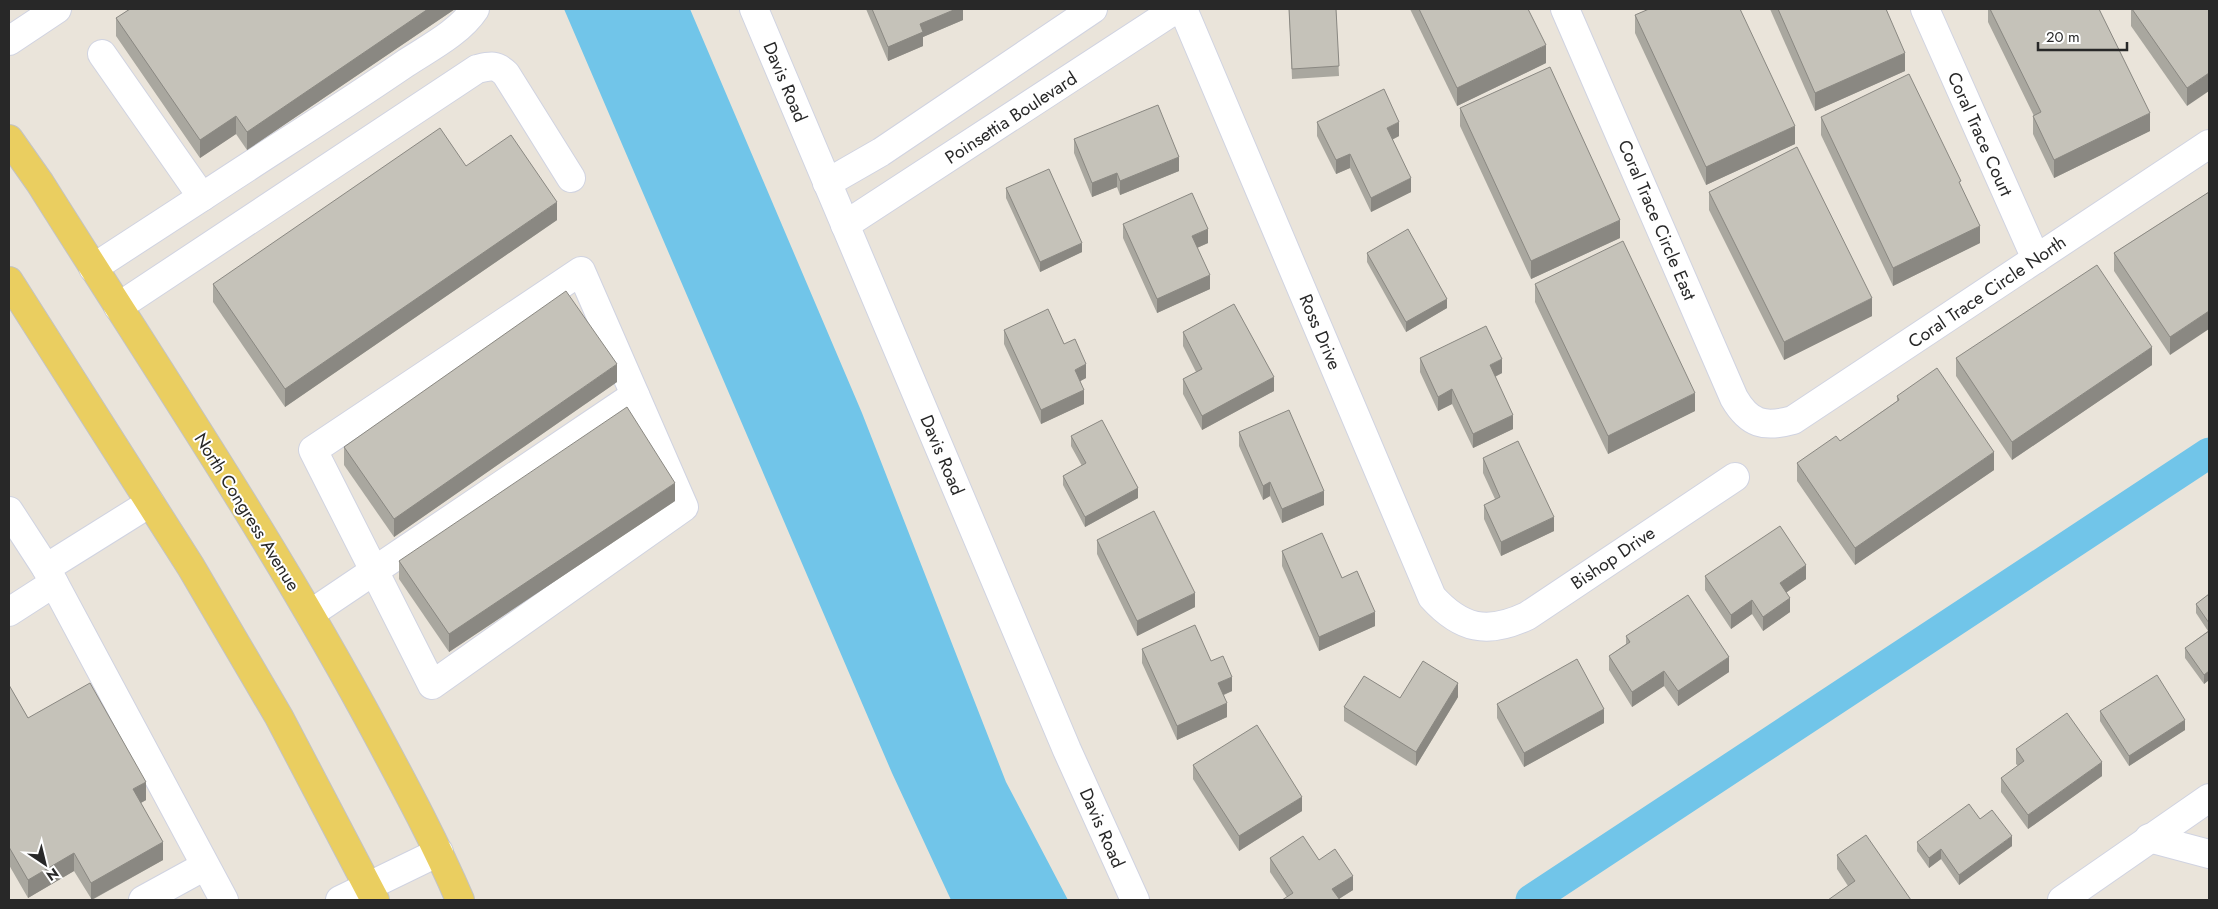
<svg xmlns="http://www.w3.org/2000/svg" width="2218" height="909" font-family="Jost,sans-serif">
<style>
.water{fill:#71c5e9}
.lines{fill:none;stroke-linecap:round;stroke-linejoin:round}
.canal{stroke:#71c5e9;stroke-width:31}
.minor-casing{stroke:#d0d3e1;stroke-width:30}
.major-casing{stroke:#c3c3c3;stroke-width:30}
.minor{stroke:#fff;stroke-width:28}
.major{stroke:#eace60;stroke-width:28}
.wall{fill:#a9a79f}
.shaded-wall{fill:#8a8882}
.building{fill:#c5c2b9;stroke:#8a8882}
.labels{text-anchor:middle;stroke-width:4;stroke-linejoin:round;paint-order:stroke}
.street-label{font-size:18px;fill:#282828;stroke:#fff}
</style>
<rect width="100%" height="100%" fill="#eae4da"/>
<path class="water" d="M564,9H690L862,413L1006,782L1068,900H951L892,773Z"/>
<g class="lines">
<path class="canal" d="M1531,900L2209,453"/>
<g class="minor-casing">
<g id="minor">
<path d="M754,9L1067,750L1135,900"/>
<path d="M1183,9L1432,597C1461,629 1487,635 1527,616L1735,477"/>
<path d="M1565,9L1734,398C1749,424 1764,428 1793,420L2209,144"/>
<path d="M1925,9L2036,259"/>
<path d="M9,41L57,9"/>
<path d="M827,183L881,152L1093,9"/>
<path d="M202,197C270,152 339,109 406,63C429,48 460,32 475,9"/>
<path d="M845,225L1176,9"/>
<path d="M93,268L202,197L102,54"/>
<path d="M581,271L684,507L432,685L313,450Z"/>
<path d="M118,307L477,69C490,66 496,64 506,74L571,178"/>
<path d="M9,511L46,568L224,900"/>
<path d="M46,568L150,503"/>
<path d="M9,612L54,583"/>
<path d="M310,614L635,395"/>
<path d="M2149,838L2209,854"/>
<path d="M143,900L205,866"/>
<path d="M340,900L439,852"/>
<path d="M2062,900L2209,798"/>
</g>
</g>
<g class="major-casing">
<g id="major">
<path d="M9,139L40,183C155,366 276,545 378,736C407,790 436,844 460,900"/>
<path d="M9,281L191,567L279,717L375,900"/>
</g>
</g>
<use href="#minor" class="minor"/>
<use href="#major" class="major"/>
</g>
<g class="wall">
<path d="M130,9H455L247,150L236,134L200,158L116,36V18Z"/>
<path d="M866,9H963V20L923,37V46L888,61Z"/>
<path d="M1289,9H1336L1339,76L1292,79Z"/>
<path d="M1410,9H1528L1546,63L1457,106Z"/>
<path d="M1770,9H1886L1905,71L1815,111Z"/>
<path d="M1988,9H2099L2150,131L2054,178L2033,134V116H2034L1988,22Z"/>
<path d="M2131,9H2209L2187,106L2131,26Z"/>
<path d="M1635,15L1795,144L1706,185L1635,33Z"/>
<path d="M1460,108L1620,238L1531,279L1460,126Z"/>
<path d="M1821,117L1961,187L1980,243L1893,286L1821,135Z"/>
<path d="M1317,122L1399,136L1392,140L1411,192L1371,212L1350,168L1336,174L1317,136Z"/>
<path d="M1074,139L1179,171L1120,195L1117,187L1092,197L1074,153Z"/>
<path d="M466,166L557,220L285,407L213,302V284Z"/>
<path d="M1006,188L1082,252L1040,272L1006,198Z"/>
<path d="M1709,192L1872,316L1784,360L1709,210Z"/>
<path d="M2209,192L2170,355L2114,271V253Z"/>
<path d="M1123,224L1208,243L1197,248L1210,289L1157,313L1123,238Z"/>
<path d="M1367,253L1447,308L1406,332L1367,262Z"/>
<path d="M1535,284L1695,411L1608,454L1535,302Z"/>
<path d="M1004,330L1086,378L1080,381L1084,404L1041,424L1004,344Z"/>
<path d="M1183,332L1274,391L1202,430L1183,394V379L1196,372L1183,346Z"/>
<path d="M1420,358L1502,373L1495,377L1513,429L1473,448L1452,404L1438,411L1420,372Z"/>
<path d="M1956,358L2152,365L2012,460L1956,376Z"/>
<path d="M617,382L394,537L344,465V447Z"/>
<path d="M1897,396L1994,470L1855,565L1797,481V463L1840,441L1897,401Z"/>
<path d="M1239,432L1324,505L1282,523L1270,496L1263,500L1239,446Z"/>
<path d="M1071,436L1138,498L1085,527L1063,485V476L1082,466L1071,446Z"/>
<path d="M1483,458L1554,531L1501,556L1484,519V505L1495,499L1483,473Z"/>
<path d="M675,501L449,652L399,579V561Z"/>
<path d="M1097,540L1195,607L1137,636L1097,554Z"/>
<path d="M1282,551L1342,578L1375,626L1319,651L1282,566Z"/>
<path d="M1705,576L1806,579L1786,592L1790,612L1763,631L1752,614L1731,629L1705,590Z"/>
<path d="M2209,594V680L2204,684L2185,658V648L2208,631L2196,613V604Z"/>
<path d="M1626,636L1729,672L1678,706L1664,686L1632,707L1609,670V656L1626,644Z"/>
<path d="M1142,649L1211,661L1232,691L1224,695L1227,717L1177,740L1142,663Z"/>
<path d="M9,685L28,718L146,800L141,803L163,860L92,900L74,871L28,898L9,865Z"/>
<path d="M1458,697L1416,766L1344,721V707L1400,698Z"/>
<path d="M1497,704L1604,723L1524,767L1497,718Z"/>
<path d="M2100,711L2185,730L2129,766L2100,721Z"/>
<path d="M2016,749L2102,776L2028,829L2001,792V778L2018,766L2016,764Z"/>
<path d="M1193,765L1302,811L1239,851L1193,779Z"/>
<path d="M1917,842L2012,846L1959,885L1941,859L1929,868L1917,851Z"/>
<path d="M1837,855L1911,900L1848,886L1837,869Z"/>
<path d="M1270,858L1319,860L1353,890L1339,899L1287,897L1270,872Z"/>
</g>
<g class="shaded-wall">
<path d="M428,9H455L247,150V132Z"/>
<path d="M956,9H963V20L923,37V46L888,61V47L920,24Z"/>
<path d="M1546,45V63L1457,106V88Z"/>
<path d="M1905,53V71L1815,111V93Z"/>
<path d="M2209,73V91L2187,106V88Z"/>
<path d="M2150,113V131L2054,178V160Z"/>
<path d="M236,116V134L200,158V140Z"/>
<path d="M1399,122V136L1387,142V128Z"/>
<path d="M1795,126V144L1706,185V167Z"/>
<path d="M1350,154V168L1336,174V160Z"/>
<path d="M1179,157V171L1120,195V181Z"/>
<path d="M1117,173V187L1092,197V183Z"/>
<path d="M1411,178V192L1371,212V198Z"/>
<path d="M557,202V220L285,407V389Z"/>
<path d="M1620,220V238L1531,279V261Z"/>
<path d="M1980,226V243L1893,286V268Z"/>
<path d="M1208,229V243L1192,250V236Z"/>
<path d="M1082,243V252L1040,272V262Z"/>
<path d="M1210,275V289L1157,313V299Z"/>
<path d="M1872,298V316L1784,360V342Z"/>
<path d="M1447,299V308L1406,332V322Z"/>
<path d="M2209,311V329L2170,355V337Z"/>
<path d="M2152,347V365L2012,460V442Z"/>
<path d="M1502,359V373L1490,379V365Z"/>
<path d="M617,364V382L394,537V519Z"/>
<path d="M1086,364V378L1075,384V370Z"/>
<path d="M1274,377V391L1202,430V416Z"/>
<path d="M1452,389V404L1438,411V397Z"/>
<path d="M1084,390V404L1041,424V410Z"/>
<path d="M1695,393V411L1608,454V436Z"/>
<path d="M1513,415V429L1473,448V434Z"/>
<path d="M1994,452V470L1855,565V548Z"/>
<path d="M1270,482V496L1263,500V486Z"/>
<path d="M675,483V501L449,652V634Z"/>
<path d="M1138,488V498L1085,527V517Z"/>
<path d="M1324,491V505L1282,523V509Z"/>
<path d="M1554,517V531L1501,556V542Z"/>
<path d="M1806,565V579L1780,597V583Z"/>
<path d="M1195,593V607L1137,636V621Z"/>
<path d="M1790,598V612L1763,631V617Z"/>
<path d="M1752,600V614L1731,629V615Z"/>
<path d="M1375,612V626L1319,651V637Z"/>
<path d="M1729,657V672L1678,706V691Z"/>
<path d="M1664,671V686L1632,707V692Z"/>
<path d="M2209,671V680L2204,684V675Z"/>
<path d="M1232,677V691L1218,697V683Z"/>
<path d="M1458,683V697L1416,766V752Z"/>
<path d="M1227,703V717L1177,740V726Z"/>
<path d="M1604,709V723L1524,767V753Z"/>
<path d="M2185,720V730L2129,766V756Z"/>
<path d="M2102,762V776L2028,829V815Z"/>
<path d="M146,782V800L133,807V789Z"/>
<path d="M1302,797V811L1239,851V836Z"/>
<path d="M2012,836V846L1959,885V875Z"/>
<path d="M163,842V860L91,900V883Z"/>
<path d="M1941,849V859L1929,868V858Z"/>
<path d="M74,853V871L28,898V880Z"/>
<path d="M1353,876V890L1337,900L1332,889Z"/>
</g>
<g class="building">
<path d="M130,9H428L247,132L236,116L200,140L116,18Z"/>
<path d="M872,9H956L920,24L923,32L888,47Z"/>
<path d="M1289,9H1336L1339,66L1292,69Z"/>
<path d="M1419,9H1528L1546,45L1457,88Z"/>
<path d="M1649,9H1740L1795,126L1706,167L1635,15Z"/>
<path d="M1778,9H1886L1905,53L1815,93Z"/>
<path d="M1990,9H2099L2150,113L2054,160L2033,116L2041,112Z"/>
<path d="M2132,9H2209V73L2187,88Z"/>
<path d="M1550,67L1620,220L1531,261L1460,108Z"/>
<path d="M1909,74L1961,181L1959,182L1980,226L1893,268L1821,117Z"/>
<path d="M1384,89L1399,122L1387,128L1411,178L1371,198L1350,154L1336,160L1317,122Z"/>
<path d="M1158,105L1179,157L1120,181L1117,173L1092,183L1074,139Z"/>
<path d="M440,128L466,166L511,135L557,202L285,389L213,284Z"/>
<path d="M1797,147L1872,298L1784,342L1709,192Z"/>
<path d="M1049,169L1082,243L1040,262L1006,188Z"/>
<path d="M2209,192V311L2170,337L2114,253Z"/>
<path d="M1192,193L1208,229L1192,236L1210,275L1157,299L1123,224Z"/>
<path d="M1408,229L1447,299L1406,322L1367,253Z"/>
<path d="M1623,241L1695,393L1608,436L1535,284Z"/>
<path d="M2097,265L2152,347L2012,442L1956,358Z"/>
<path d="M566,291L617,364L394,519L344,447Z"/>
<path d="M1234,304L1274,377L1202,416L1183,379L1202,369L1183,332Z"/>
<path d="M1048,309L1064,344L1075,339L1086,364L1075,370L1084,390L1041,410L1004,330Z"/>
<path d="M1486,326L1502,359L1490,365L1513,415L1473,434L1452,389L1438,397L1420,358Z"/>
<path d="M1937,368L1994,452L1855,548L1797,463L1836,436L1840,441L1899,400L1897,396Z"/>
<path d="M627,407L675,483L449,634L399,561Z"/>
<path d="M1289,410L1324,491L1282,509L1270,482L1263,486L1239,432Z"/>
<path d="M1102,420L1138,488L1085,517L1063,476L1086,463L1071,436Z"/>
<path d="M1518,441L1554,517L1501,542L1484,505L1500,497L1483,458Z"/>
<path d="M1154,511L1195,593L1137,621L1097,540Z"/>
<path d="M1780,526L1806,565L1780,583L1790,598L1763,617L1752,600L1731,615L1705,576Z"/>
<path d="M1322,533L1342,578L1357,571L1375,612L1319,637L1282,551Z"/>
<path d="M2209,594V623L2196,604Z"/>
<path d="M1688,595L1729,657L1678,691L1664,671L1632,692L1609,656L1630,642L1626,636Z"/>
<path d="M1195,625L1211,661L1223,656L1232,677L1218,683L1227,703L1177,726L1142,649Z"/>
<path d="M2209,631V671L2204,675L2185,648Z"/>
<path d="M1577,659L1604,709L1524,753L1497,704Z"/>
<path d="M1423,661L1458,683L1416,752L1344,707L1364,676L1400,698Z"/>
<path d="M2157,675L2185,720L2129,756L2100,711Z"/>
<path d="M90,683L146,782L133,789L163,842L91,883L74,853L28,880L9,847V685L28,718Z"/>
<path d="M2067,713L2102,762L2028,815L2001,778L2024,761L2016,749Z"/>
<path d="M1257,725L1302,797L1239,836L1193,765Z"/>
<path d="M1969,804L1980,819L1992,810L2012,836L1959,875L1941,849L1929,858L1917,842Z"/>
<path d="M1866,835L1911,900H1828L1855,881L1837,855Z"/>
<path d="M1303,836L1319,860L1335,849L1353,876L1332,889L1340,900H1282L1293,893L1270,858Z"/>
</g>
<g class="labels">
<g class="street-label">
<text transform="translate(785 82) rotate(67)" y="6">Davis Road</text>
<text transform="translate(1011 118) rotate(-33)" y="6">Poinsettia Boulevard</text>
<text transform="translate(1980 134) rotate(66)" y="6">Coral Trace Court</text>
<text transform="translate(1657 220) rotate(67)" y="6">Coral Trace Circle East</text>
<text transform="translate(1987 292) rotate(-34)" y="6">Coral Trace Circle North</text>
<text transform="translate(1320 332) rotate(67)" y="6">Ross Drive</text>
<text transform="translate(942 455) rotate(67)" y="6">Davis Road</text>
<text transform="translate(247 512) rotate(58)" y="6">North Congress Avenue</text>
<text transform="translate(1613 558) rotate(-34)" y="6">Bishop Drive</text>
<text transform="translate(1102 828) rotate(66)" y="6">Davis Road</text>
</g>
</g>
<rect width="2218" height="909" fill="none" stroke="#282828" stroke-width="20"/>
<g transform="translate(45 864) rotate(145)" stroke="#ffffff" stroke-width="4" paint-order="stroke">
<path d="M0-4L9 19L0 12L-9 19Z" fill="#282828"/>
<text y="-8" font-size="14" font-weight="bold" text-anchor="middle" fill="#282828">N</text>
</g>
<path d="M2038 42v8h89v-8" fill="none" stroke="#282828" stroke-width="2.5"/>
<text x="2046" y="42" font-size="15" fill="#282828" stroke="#ffffff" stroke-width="4" paint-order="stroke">20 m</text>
</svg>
